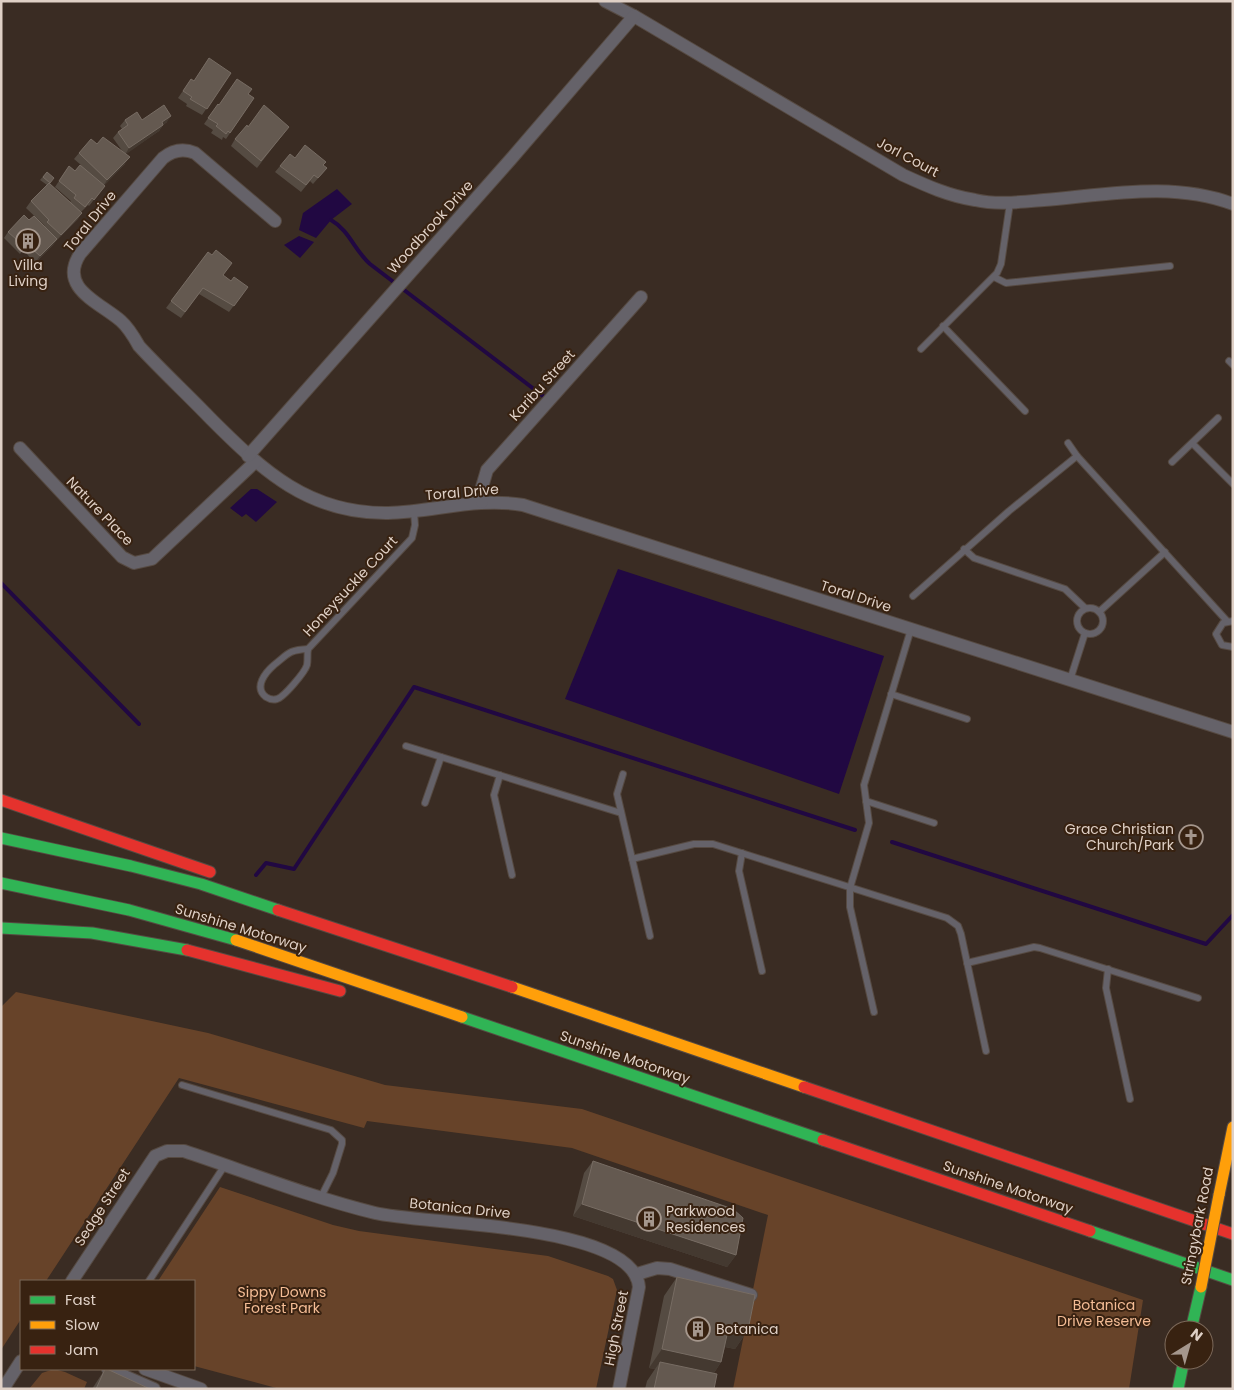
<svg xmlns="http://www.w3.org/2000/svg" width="1234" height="1390" font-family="Poppins,sans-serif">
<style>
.green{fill:#674329}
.water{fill:#210842}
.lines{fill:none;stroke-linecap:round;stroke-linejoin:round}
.stream{stroke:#210842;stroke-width:4}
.lane-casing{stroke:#564a42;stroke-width:8}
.street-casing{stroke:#564a42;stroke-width:14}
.fast-casing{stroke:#564a42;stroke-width:13}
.slow-casing{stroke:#564a42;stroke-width:13}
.jam-casing{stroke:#564a42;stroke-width:13}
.lane{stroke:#656269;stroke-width:6}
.street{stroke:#656269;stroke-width:12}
.fast{stroke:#30b455;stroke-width:11}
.slow{stroke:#ff9f0a;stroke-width:11}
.jam{stroke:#e5322d;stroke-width:11}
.slow-bridge-casing{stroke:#564a42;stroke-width:13;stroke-linecap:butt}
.slow-bridge{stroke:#ff9f0a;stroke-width:11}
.wall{fill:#554b42}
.shaded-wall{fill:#443930}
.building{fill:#645950;stroke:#776c63}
.labels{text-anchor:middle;stroke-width:4;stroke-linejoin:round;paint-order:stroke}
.street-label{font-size:14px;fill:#dfd0c6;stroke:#382211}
.poi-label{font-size:14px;fill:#dfd0c6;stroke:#382211;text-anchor:start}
.park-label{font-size:14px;fill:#f4bc95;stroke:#382211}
</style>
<rect width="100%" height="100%" fill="#3a2c23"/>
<g class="green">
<path d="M16,992L208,1033L385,1085L582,1109L1143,1300L1129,1389H733L768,1215L572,1148L367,1121L364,1128L179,1078L46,1281H21V1319L1,1350V1007Z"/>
<path d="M220,1187L333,1225L359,1231L548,1256L608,1276L613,1279L617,1290L596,1389H280L194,1366V1281H158Z"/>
<path d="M54,1369L65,1372L87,1382L84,1389H29L42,1373Z"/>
</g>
<g class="water">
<path d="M337,189L352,204L331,220L316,238L299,230L303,213Z"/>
<path d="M299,236L314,242L300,258L284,245Z"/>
<path d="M251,489H257L277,502L256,522L246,514L242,517L230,508Z"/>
<path d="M618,569L884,656L839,794L565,699Z"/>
</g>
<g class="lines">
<g class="stream">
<path d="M331,220C349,230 355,251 370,264L547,399"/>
<path d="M1,583L139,724"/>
<path d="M892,842L1206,944L1233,915"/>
<path d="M256,875L266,863L294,869L414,687L855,830"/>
</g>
<g class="lane-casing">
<g id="lane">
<path d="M994,277L1006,283L1170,266"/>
<path d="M943,326L1025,411"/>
<path d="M921,349L997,273L1001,264L1010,203"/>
<path d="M1229,361L1233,365"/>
<path d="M1068,443L1077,456L1227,621"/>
<path d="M1192,443L1233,484"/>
<path d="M1172,462L1218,418"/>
<path d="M964,549L974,558L1065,589L1085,608"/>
<path d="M913,596L1009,511L1077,456"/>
<circle cx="1090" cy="621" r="13"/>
<path d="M1099,612L1165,552"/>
<path d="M1233,621L1223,623L1216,634L1222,645L1233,647"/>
<path d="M308,649L412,538L415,525L414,512"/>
<path d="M308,649C307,654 308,660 307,665C305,672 284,697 277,699C273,700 269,699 266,697C253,687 266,672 274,665C289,653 289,650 308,649Z"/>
<path d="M1070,680L1085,633"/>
<path d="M891,694L967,719"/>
<path d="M406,746L621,813"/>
<path d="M623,774L617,794L650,936"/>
<path d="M500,775L494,795L512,875"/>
<path d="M866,801L934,823"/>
<path d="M425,803L441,757"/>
<path d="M742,853L739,871L762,971"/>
<path d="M632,859L694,844H713L947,918L958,926L961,934L986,1051"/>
<path d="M967,963L1034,947L1040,948L1198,998"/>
<path d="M1108,969L1106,988L1130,1099"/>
<path d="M874,1012L850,907V888L869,823L864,785L911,629"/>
<path d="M182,1085L331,1130L342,1140V1144L333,1173L321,1197"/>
<path d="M149,1281L225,1165"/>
</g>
</g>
<g class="street-casing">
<g id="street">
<path d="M605,1L634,16L903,175C927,186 949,196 975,200C997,205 1021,202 1044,200C1106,195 1173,181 1233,204"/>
<path d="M275,221L195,153C183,148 173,150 163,158L80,254C58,288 99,302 121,321C129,328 134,337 139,346C162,371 187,394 211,419C263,471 309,514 388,513C434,512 477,497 523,505L1233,732"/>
<path d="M20,448L122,557L134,563L152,559L255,462"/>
<path d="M248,456L511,159L634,16"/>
<path d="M482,502V487L487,470L641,297"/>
<path d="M637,1274L657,1268L670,1269L751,1295"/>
<path d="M72,1281L155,1156L167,1151H184C247,1172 310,1197 375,1213C424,1225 634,1223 639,1287L619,1389"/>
<path d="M108,1369L154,1389"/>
<path d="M145,1369L201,1389"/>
<path d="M3,1389L21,1361"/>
</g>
</g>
<g class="fast-casing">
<g id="fast">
<path d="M1,838L131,866L201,884L278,910"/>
<path d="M1,883L129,910L236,940"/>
<path d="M1,928L92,933L187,950"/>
<path d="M462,1017L823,1140"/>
<path d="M1090,1231L1233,1280"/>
<path d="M1191,1330L1201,1287"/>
<path d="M1178,1389L1184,1360"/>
</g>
</g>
<g class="slow-casing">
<g id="slow">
<path d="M236,940L462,1017"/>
<path d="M512,987L804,1087"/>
<path d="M1219,1195L1233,1127"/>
</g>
</g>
<g class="jam-casing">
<g id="jam">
<path d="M1,800L210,872"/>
<path d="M278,910L512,987"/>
<path d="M187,950L340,991"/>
<path d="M804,1087L1233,1234"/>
<path d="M823,1140L1090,1231"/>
</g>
</g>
<use href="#lane" class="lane"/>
<use href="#street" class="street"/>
<use href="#fast" class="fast"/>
<use href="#slow" class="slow"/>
<use href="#jam" class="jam"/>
<g class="slow-bridge-casing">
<path id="slow-bridge" d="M1201,1287L1219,1195"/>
</g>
<use href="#slow-bridge" class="slow-bridge"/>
</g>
<g class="wall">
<path d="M231,73L202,115L186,106L187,104L178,98L191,79L194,81Z"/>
<path d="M248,94L254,98L226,139L223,137L222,140L211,133L213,130L204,124L218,104L219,105Z"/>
<path d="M125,120H142L167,122L163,125L159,131L125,154V164L104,185L100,192L89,206L88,205L81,212L78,219L56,241L53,245L35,263L26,253L22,251L20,254L4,238L8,232L29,220L45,226L26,208L31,201L47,185L40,180L47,172L49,184L70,202L71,201L55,187L69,166L75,171L81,165L74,159L79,153L97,144L123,152L113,138L118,132L122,129L120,126Z"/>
<path d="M248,127L284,133L257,168L231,146L235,139Z"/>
<path d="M295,158L323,165L327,168L313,184L310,181L301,192L275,172L280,166Z"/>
<path d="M208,252L223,276L231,281L248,287L229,312L199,294L181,318L166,308Z"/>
<path d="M593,1161L736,1255L727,1267L573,1216L584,1173Z"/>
<path d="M677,1277L748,1330L735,1349L725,1347L721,1362L714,1373V1389H645L647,1381L655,1369L649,1368L664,1296Z"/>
<path d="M105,1369L150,1389H92Z"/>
</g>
<g class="shaded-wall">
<path d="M171,116L167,122L163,125L159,131L125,155L129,148L162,122Z"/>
<path d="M130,157L125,164L103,187L107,180Z"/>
<path d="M82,213L78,219L56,241L61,235Z"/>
<path d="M57,239L53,245L35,263L40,256Z"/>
<path d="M27,245L30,247L26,253L22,251L20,254Z"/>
<path d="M582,1204L736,1255L727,1267L573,1216Z"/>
<path d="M729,1326L748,1330L735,1349L716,1345Z"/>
<path d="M662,1349L721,1362L709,1381L660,1362L655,1369L649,1368Z"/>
</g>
<g class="building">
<path d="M209,58L231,73L207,109L190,99L192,97L183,91L191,79L194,81Z"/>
<path d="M237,79L252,89L248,94L254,98L230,133L228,131L226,134L216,126L218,124L208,118L218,104L219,105Z"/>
<path d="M164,105L171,116L162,122L163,125L129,148L118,132L128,125L125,120L137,112L142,120Z"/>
<path d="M264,105L289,127L261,161L235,139L247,125L248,127Z"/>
<path d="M103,137L130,157L107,180L79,153L91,139L97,144Z"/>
<path d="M305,145L326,162L323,165L327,168L318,178L314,175L306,185L280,166L290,154L295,158Z"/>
<path d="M80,165L105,186L94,200L92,198L85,207L74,198L76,195L59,181L69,166L75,171Z"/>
<path d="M47,172L54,178L50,183L43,177Z"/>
<path d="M49,183L82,213L61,235L47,222L49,220L31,201Z"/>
<path d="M24,215L29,220L34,216L57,239L40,256L30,247L27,245L25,247L8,232Z"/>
<path d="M216,250L232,263L223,275L231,281L234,277L248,287L234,306L203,288L185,312L171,301L208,252L212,255Z"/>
<path d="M593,1161L733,1209L743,1218L736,1255L582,1204Z"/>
<path d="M677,1277L755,1295L748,1330L729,1326L721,1362L662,1349Z"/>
<path d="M660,1362L717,1374L714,1389H654Z"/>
<path d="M105,1369H107L150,1389H96Z"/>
</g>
<defs>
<g id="building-ring" transform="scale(1.25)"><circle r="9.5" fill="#382211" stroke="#a5978d" stroke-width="1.5"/><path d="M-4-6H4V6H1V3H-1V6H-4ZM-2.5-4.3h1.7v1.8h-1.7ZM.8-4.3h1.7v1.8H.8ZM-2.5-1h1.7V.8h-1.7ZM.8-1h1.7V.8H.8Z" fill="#a5978d"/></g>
<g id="church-ring" transform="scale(1.25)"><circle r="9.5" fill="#382211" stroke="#a5978d" stroke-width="1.5"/><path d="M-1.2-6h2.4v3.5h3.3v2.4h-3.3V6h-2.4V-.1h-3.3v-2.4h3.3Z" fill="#a5978d"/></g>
</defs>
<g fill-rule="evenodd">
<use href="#building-ring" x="28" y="241"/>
<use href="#church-ring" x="1191" y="837"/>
<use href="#building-ring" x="649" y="1219"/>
<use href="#building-ring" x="698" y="1329"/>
</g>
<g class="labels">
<g class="street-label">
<text transform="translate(908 157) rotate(28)" y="5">Jorl Court</text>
<text transform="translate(90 221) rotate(-51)" y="5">Toral Drive</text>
<text transform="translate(430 227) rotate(-48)" y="5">Woodbrook Drive</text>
<text transform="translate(542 385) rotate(-48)" y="5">Karibu Street</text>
<text transform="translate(462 492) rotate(-5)" y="5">Toral Drive</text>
<text transform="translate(100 511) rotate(46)" y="5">Nature Place</text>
<text transform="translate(350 586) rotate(-47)" y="5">Honeysuckle Court</text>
<text transform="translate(856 596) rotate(18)" y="5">Toral Drive</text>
<text transform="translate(241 928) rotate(17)" y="5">Sunshine Motorway</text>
<text transform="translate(625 1057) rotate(19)" y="5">Sunshine Motorway</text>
<text transform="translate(1008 1187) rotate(19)" y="5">Sunshine Motorway</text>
<text transform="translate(102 1207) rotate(-57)" y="5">Sedge Street</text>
<text transform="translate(460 1208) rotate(6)" y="5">Botanica Drive</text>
<text transform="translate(1197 1226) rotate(-79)" y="5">Stringybark Road</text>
<text transform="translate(616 1328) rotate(-79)" y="5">High Street</text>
</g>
<g class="poi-label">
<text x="28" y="270" text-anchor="middle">Villa<tspan x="28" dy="16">Living</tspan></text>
<text x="1174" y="834" text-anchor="end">Grace Christian<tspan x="1174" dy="16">Church/Park</tspan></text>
<text x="666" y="1216">Parkwood<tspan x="666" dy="16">Residences</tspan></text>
<text x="716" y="1334">Botanica</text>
</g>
<g class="park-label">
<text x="282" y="1297">Sippy Downs<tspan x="282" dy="16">Forest Park</tspan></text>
<text x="1104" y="1310">Botanica<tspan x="1104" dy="16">Drive Reserve</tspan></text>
</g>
</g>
<rect width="1234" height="1390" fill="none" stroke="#dfd0c6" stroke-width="5"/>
<rect x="20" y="1280" width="175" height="90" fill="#382211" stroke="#7b6859"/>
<rect x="30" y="1296" width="25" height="8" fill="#30b455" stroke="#7b6859"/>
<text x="65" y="1305" font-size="15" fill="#dfd0c6">Fast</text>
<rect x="30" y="1321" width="25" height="8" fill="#ff9f0a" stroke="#7b6859"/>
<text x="65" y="1330" font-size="15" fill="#dfd0c6">Slow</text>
<rect x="30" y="1346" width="25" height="8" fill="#e5322d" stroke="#7b6859"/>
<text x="65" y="1355" font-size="15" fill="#dfd0c6">Jam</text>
<g transform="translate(1189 1345) rotate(37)"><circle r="24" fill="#382211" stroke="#7b6859"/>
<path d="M0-4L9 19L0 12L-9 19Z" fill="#a5978d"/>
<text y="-8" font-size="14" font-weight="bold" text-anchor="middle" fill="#dfd0c6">N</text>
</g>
</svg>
